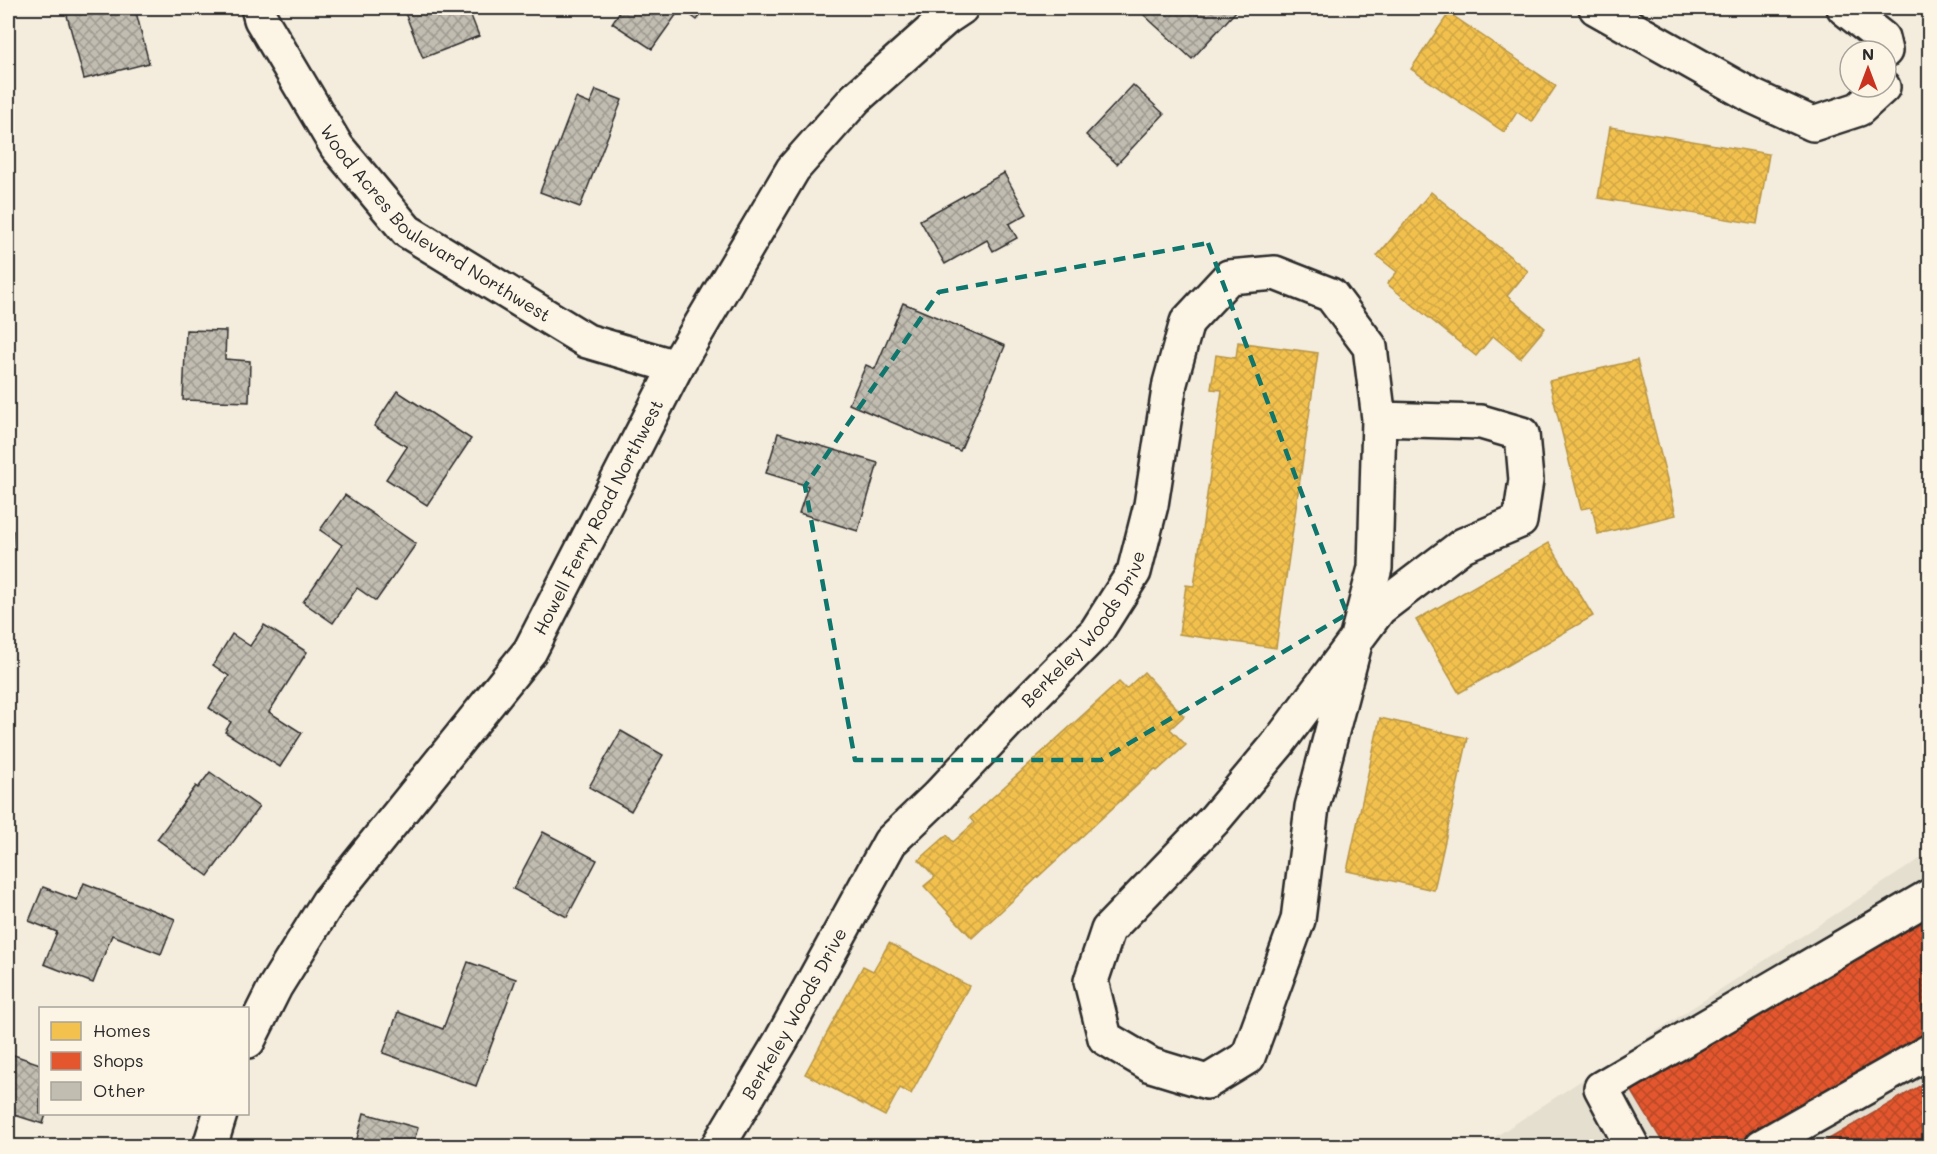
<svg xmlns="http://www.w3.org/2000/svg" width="1937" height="1154" font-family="Mali,sans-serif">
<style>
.built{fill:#e5dfd0}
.homes{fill:url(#homes-cross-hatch);stroke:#b69444;stroke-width:1.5}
.shops{fill:url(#shops-cross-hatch);stroke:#ac4a2d;stroke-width:1.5}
.building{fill:url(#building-cross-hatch);stroke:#2b2b2b;stroke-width:1.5}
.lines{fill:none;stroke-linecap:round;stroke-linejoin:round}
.minor-casing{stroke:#2b2b2b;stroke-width:38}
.minor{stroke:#fcf5e5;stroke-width:33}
.marked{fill:none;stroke:#0f766e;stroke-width:4.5;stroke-dasharray:12 8;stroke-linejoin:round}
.labels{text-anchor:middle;stroke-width:6;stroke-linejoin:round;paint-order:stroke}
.street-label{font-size:18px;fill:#2b2b2b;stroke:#fcf5e5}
</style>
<defs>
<pattern id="homes-cross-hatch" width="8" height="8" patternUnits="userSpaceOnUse" patternTransform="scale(1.5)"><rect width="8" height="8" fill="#f2c14e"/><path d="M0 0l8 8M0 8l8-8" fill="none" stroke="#d0a644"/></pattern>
<pattern id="shops-cross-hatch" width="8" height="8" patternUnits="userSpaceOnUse" patternTransform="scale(1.5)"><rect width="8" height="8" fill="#e4572e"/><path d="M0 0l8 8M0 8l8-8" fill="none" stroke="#b94827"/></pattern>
<pattern id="building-cross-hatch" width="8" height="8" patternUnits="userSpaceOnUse" patternTransform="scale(1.5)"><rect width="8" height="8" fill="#c2bdb1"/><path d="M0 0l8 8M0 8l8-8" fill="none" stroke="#9e9a90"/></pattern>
</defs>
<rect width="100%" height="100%" fill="#f4edde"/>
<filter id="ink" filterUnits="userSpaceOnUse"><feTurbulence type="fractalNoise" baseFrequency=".0167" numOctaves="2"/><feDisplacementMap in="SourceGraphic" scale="12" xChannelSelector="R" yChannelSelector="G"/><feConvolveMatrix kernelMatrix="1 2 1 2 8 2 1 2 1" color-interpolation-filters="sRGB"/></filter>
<g filter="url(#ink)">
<path class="built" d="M1929,853V1146H1481Z"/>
<g class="homes">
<path d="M1449,13L1556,86L1532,122L1517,112L1504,132L1411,69Z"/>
<path d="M1610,127L1769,154L1757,224L1598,198Z"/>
<path d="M1431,192L1528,271L1507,296L1545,328L1520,358L1493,336L1476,356L1387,284L1397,272L1377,256Z"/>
<path d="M1238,342L1318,353L1276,648L1179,634L1186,585L1194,586L1222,390L1211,389L1216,355L1236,358Z"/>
<path d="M1637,360L1676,515L1598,534L1592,507L1581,509L1549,381Z"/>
<path d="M1549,543L1593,616L1459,693L1416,620Z"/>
<path d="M1144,672L1184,716L1170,729L1186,745L1157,771L1155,769L972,938L924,886L935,877L919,860L947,835L953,842L974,823L970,818L1119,682L1126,689Z"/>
<path d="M1380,718L1468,738L1434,890L1347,871Z"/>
<path d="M889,943L969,986L911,1094L900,1088L885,1116L805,1074L863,966L873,971Z"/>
</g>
<g class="shops">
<path d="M1925,915L1930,923V1039L1746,1146H1665L1630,1088Z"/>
<path d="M1930,1080V1146H1817Z"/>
</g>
<g class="building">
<path d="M65,8H135L149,63L84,79Z"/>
<path d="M403,8H468L479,36L423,58Z"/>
<path d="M622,8H706L697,20L681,8L652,49L612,23Z"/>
<path d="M1151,8H1236L1238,9L1192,59L1144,15Z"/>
<path d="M1133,85L1164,114L1117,164L1086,135Z"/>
<path d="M596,90L622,100L580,207L540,192L576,98L590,104Z"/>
<path d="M1004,173L1027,214L1009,224L1017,238L993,251L987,240L945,264L920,220Z"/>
<path d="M903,303L1005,346L960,451L849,404L866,365L875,369Z"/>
<path d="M186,330L226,331L225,359L250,361L249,402L183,400Z"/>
<path d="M397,391L471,439L427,505L386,479L407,447L374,426Z"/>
<path d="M778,433L878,463L858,531L799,513L808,486L766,473Z"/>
<path d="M8,453H10L8,497Z"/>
<path d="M345,495L416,544L376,601L357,588L333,623L303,602L342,545L320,530Z"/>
<path d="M8,531H13L11,584H8Z"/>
<path d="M264,625L307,652L269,712L302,733L280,767L225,732L231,722L209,708L229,676L213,665L232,634L250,646Z"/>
<path d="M621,731L663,755L631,811L589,787Z"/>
<path d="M210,772L259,807L208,876L157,839L196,786L198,788Z"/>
<path d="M543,832L597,860L567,917L513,889Z"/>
<path d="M84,883L175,919L161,954L112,935L93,983L44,964L57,932L29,921L43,887L77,900Z"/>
<path d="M468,962L516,979L476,1086L383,1053L398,1012L443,1029Z"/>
<path d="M8,1053L40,1064V1114H46L43,1124L8,1113Z"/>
<path d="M364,1113L418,1128L412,1146H355Z"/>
</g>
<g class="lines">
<g class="minor-casing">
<g id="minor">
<path id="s1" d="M258,8L261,19L337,147L407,231L587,341L676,367"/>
<path d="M1596,8L1752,96L1813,124L1859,109L1883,87"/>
<path d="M1844,8L1882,38L1885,51"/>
<path id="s2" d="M248,1041L275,987L328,902L530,651L676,367L793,169L856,98L946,18L961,8"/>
<path d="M210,1146L220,1114"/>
<path id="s3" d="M718,1146L782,1039L890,842L937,797L1017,712L1096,632L1134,572L1151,505L1170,383L1187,322L1229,277L1275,273L1331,295L1370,347L1379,419L1375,568L1312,807L1298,920L1248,1057L1207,1082L1151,1065L1105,1038L1091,981L1108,930L1214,820L1277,745L1379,609L1463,545L1520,521L1526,480L1522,434L1481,422L1379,419"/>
<path d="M1632,1146L1601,1088L1930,896"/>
<path d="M1762,1146L1930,1051"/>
</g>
</g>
<use href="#minor" class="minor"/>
</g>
</g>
<path class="marked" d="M1208,243L1347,614L1101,760H855L805,486L939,292Z"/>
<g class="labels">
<g class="street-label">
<text dy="6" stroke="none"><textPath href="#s1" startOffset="286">Wood Acres Boulevard Northwest</textPath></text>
<text dy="6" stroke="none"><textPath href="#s2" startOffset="633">Howell Ferry Road Northwest</textPath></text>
<text dy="6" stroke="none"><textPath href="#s3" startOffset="639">Berkeley Woods Drive</textPath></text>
<text dy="6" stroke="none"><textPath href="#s3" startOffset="153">Berkeley Woods Drive</textPath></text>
</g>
</g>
<rect width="1937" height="1154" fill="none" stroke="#fcf5e5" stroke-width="30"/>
<rect x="15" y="15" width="1907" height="1124" fill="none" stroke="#2b2b2b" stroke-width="2" filter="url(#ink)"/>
<rect x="39" y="1007" width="210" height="108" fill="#fcf5e5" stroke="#a8a49b" stroke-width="1.5"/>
<rect x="51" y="1022" width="30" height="18" fill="#f2c14e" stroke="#a8a49b" stroke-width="1.5"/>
<text x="93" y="1037" font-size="18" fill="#2b2b2b">Homes</text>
<rect x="51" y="1052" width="30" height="18" fill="#e4572e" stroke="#a8a49b" stroke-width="1.5"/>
<text x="93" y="1067" font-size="18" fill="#2b2b2b">Shops</text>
<rect x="51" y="1082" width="30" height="18" fill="#c2bdb1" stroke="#a8a49b" stroke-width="1.5"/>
<text x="93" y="1097" font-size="18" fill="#2b2b2b">Other</text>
<g transform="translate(1868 69)"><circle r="28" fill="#fcf5e5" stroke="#a8a49b" stroke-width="1.5"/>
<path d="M0-4.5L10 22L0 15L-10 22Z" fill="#c8321e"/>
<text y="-9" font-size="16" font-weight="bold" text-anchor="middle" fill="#2b2b2b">N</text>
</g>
</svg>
